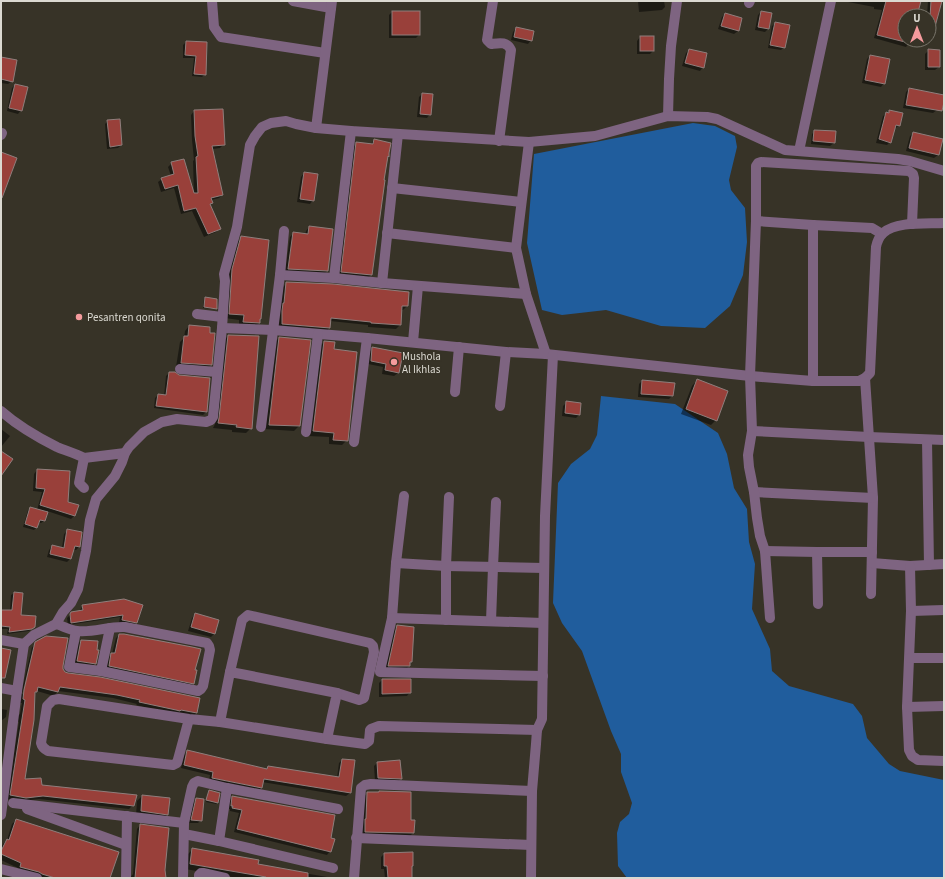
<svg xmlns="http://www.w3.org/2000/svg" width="945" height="879" font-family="'Source Sans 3',sans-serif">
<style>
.water{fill:#205d9d}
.shadow{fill:#0007}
.building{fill:#99403a;stroke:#8f7e7c}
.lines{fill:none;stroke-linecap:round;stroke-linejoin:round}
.minor{stroke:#7e6481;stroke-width:10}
.poi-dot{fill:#f59b9d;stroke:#373327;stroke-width:1.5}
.labels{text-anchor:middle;stroke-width:3;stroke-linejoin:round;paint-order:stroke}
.poi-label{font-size:11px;fill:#dbd9d1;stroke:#373327;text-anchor:start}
</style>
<rect width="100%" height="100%" fill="#373327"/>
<g class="water">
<path d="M693,123L715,126L735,136L737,147L729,180L731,190L745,208L747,242L743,275L730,306L705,328L661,326L606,310L562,315L542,310L527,243L534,154Z"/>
<path d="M601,396L675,404L718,433L727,454L734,488L747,509L749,542L755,564L752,609L770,649L772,671L789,686L853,704L862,716L867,738L889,764L900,771L944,780V878H627L618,866L617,833L620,822L629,814L632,803L621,772V754L611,731L582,651L562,623L553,603L558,483L571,464L590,449L597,435Z"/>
</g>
<g class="shadow">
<path d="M638,1H664L665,7L662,10L639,12Z"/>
<path d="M843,1H920L916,16H905V40H910L909,43L906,47L874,38L882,10L874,9V7Z"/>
<path d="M928,1H941L932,33L929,36V16H927Z"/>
<path d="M392,12L419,35L416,38H389V15Z"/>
<path d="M761,12L768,29L765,32L755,30L758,15Z"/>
<path d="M725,14L738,31L734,34L718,29L722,17Z"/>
<path d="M776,23L784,47L781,50L768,48L772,26Z"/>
<path d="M516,28L531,40L528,44L511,40L513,32Z"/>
<path d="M640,37L653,51L650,54H637V41Z"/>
<path d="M186,42L206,43L205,74L202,77L192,76L194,58H183V45Z"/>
<path d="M689,50L703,67L700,71L682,66L686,53Z"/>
<path d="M929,50L939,67L935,70H925V54Z"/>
<path d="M870,56L884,83L881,87L862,83L867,59Z"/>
<path d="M1,58L12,81L8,84L1,83Z"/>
<path d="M15,85L21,110L18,114L7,111L12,88Z"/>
<path d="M909,89L937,110L933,113L903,108L906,92Z"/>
<path d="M422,94L430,114L427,118L417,117L419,97Z"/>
<path d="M194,111L224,144L220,148L212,149L222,195L219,198L211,200L212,203L210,205L219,228L216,232L204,237L192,211L181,214L174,188L161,192L158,182L162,179L171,176L168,167L172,163L194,195L193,161L194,160L192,140L191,115Z"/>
<path d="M890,111L899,125L896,128H894L890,142L887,145L876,143L883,116Z"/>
<path d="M108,121L121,145L118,148L107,149L105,124Z"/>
<path d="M815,131L834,143L830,146L811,144L812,134Z"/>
<path d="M914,133L942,140L938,155L934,158L906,151L910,136Z"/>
<path d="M374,140L383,180L384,181L371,275L366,280L337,277L352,148L357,143L370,145Z"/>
<path d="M304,173L313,200L310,204L297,202L301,177Z"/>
<path d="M309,227L327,271L324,274L285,272L290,237L294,233L305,235L306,231Z"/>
<path d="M241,238L259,323L254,328L239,327V320L225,318L228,274L236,243Z"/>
<path d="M287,283L407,306L403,310H401L400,325L396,329L368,327V325L330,321L329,328L326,332L278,328L283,287Z"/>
<path d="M205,298L216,308L214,309L203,308L204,299Z"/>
<path d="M189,326L208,334L211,365L206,370L176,367L180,342L184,338L185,331Z"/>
<path d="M228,336L251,428L246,433L232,432V430L213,428L215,424L223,341Z"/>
<path d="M279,338L310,341L299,426L294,431L264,429L274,343Z"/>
<path d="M324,342L333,350L347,440L342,445L329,444V437L308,436L319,347Z"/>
<path d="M373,348L398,373L394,376L382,374L383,367L368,364L369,352Z"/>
<path d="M169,373L179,376L206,412L203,415L154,408L155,398L158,395L164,396L166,376Z"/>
<path d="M697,380L716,420L711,425L681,414L692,386Z"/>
<path d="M642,381L672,396L669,399L638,397L639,384Z"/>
<path d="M567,402L579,415L576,418L562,416L563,406Z"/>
<path d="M1,429L10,436L1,447Z"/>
<path d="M37,470L67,502L74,516L71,519L47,511L44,521L41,523H38L36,528L34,530L23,527L28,510L31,508L37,510L42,492L33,491L34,474Z"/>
<path d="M67,531L81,533L79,547L76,550H73L70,559L67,562L47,557L49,550L52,546L62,548L64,534Z"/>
<path d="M14,593H22L20,616L34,627L29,631L7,634L8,629H1V611H10L11,595Z"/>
<path d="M124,600L136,622L133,625L119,623L120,617L68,625L67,618L72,613L80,612V610L83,606Z"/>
<path d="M195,614L214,634L211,637L188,631L192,618Z"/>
<path d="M397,626L411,662L409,664V666L406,669H385L394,630Z"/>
<path d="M119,635L194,670L193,683L190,686L106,669L109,657L112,654L116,638Z"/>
<path d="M81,641L96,650L95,663L92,667L74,664L78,644Z"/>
<path d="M34,646L22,694L24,695L62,666L64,673L197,713L193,716L172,714L136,705L137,704L113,698L58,691L54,696L37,691L34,695L24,780L41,786L133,805L129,809L39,799L22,801L7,799L19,722L17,721L18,716L20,714L22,703H20L21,694L32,647Z"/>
<path d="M382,680H410V692L407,696L379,697V683Z"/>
<path d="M1,709L7,710L6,717L1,721V724Z"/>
<path d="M187,752L265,770L268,767L337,778L339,763L342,760L354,761L350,793L346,796L262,782L261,788L258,791L209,781L210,775L181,768L184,755Z"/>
<path d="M377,763L401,778L398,782L375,781L374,766Z"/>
<path d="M209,791L217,803L216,804L206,802L208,793Z"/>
<path d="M368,793H379L410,821L413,833L409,837L361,836L363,797Z"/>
<path d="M142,796L168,814L162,819L136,816L137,801Z"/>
<path d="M233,797L329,839L330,851L327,855L234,832L239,813L230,811V809H228L229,800Z"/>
<path d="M196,800L201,820L198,823H189L193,803Z"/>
<path d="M16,820L109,878H38L16,871L18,868L1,860V848L3,844L7,840L12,824Z"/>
<path d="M140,825L164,870L165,878H130L133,874L137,829Z"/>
<path d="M193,849L257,865L333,878H238L185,869L187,855Z"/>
<path d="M412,853L411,867V878H385L384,869H381V857L384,854Z"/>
</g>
<g class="building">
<path d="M886,1H921L917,16H905V42L877,35Z"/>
<path d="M931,1H942L933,34L929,33Z"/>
<rect x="392" y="11" width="28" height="24"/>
<path d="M761,11L772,13L769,29L758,27Z"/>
<path d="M725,13L742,18L739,31L721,26Z"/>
<path d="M775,22L790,25L785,48L770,45Z"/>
<path d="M516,27L534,31L532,41L514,37Z"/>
<rect x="640" y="36" width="14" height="15"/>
<path d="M186,41L207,42L206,75L194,74L196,56L185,55Z"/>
<path d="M689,49L707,53L704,68L685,63Z"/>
<path d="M928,49L940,50V67H928Z"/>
<path d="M870,55L890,59L885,84L865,80Z"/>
<path d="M1,57L17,60L13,82L1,79Z"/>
<path d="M15,84L28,87L22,111L9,108Z"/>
<path d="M909,88L944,95V102L942,111L906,105Z"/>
<path d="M422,93L433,94L431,115L420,114Z"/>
<path d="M223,109L225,145L212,146L223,195L211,198L213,203L210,204L221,229L208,234L196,208L184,211L178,185L165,189L161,178L174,174L171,162L184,159L194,193H198L196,157L198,156L195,136L194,110Z"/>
<path d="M889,110L903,113L900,126L896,125L891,143L879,139L886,112L889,113Z"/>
<path d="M120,119L122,145L110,147L107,120Z"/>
<path d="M814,130L836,131L835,143L813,141Z"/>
<path d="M913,132L943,139L939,155L909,148Z"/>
<path d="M374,139L391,143L389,153V157L388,156L384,180H385L372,275L341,272L356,142L373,144Z"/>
<path d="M1,152L17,158L2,198L1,197Z"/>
<path d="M304,172L318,174L314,201L300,199Z"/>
<path d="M309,226L333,229L328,271L288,269L293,232L308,234Z"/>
<path d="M241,236L269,240L261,319H260V323L243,322L244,315L229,314L232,269Z"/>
<path d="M286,282L333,284L409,292L408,306H402L401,325L371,323V322L331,318L330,328L282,324V311L283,303H284Z"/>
<path d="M205,297L217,299V309L204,307Z"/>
<path d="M189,325L210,327V333H215L212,365L181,363L184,336H188Z"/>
<path d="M228,335L259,336L252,429L236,427L237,425L218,423L219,418Z"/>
<path d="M279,337L311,340L300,426L269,425Z"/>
<path d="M324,341L335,342L334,349L357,352L348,441L333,440L334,433L313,431Z"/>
<path d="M372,347L403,353L399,373L385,370L386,364L371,361Z"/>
<path d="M169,372H175L179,375L210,378L207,412L156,406L158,394L166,395Z"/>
<path d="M697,379L728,391L717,421L686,409Z"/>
<path d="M642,380L675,383L673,396L641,394Z"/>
<path d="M566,401L581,403L580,415L565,413Z"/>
<path d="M1,451L13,459L1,476Z"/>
<path d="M37,469L70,471L68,502L79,505L75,516L40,505L45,489L36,488Z"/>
<path d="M30,507L48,512L45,521L40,520L37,528L25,524Z"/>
<path d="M67,529L82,532L80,547L75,546L71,559L50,554L52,545L64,548Z"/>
<path d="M14,592L23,593L21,615L36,616L35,627L32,629L9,632L10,627L1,626V610H12Z"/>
<path d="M124,599L143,605L137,623L122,620L123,615L71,623L70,614L71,612L83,610L82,605Z"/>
<path d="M195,613L219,620L215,634L191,627Z"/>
<path d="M397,625L414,627L412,662H410V666H388Z"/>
<path d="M119,634H124L192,647L201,649L195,670H197L194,684L109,666L111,653H115Z"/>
<path d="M46,636L68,638L63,666V669L65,672L68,673L100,677L200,698L197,713L181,710L180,711L176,710L139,702L140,700L117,695L60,687L58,692L38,687L37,692H35L34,720L25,779L41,778L42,785L137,795L134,806L43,796L26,798L10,795L25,700L23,699L24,690L35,642Z"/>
<path d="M81,640L98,641L97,650H99L96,664L77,661Z"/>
<path d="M1,648L11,650L5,678H1Z"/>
<path d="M382,679H411V693L382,694Z"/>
<path d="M187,750L267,769L268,766L339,777L342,759L355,760L351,793L264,779L262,788L212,778L213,772L184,765Z"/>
<path d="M400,760L402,779L378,778L377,762Z"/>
<path d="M209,790L220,793L218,803L206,800Z"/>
<path d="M379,791L411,792V820H415L414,833L365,832V819H366L367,792H379Z"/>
<path d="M142,795L170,798L168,815L141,811Z"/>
<path d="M232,796L335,815L331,838L335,839L331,852L237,829L242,810L232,808L233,806H231Z"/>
<path d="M196,798L204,799L202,821L191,820Z"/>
<path d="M16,819L119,852L110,878H55L42,874L39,872L20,867L21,863L1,854V851L7,839L9,840Z"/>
<path d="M140,824L169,828L165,870L166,878H135Z"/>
<path d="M192,848L259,860L258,864L308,873V878H266V877L190,864Z"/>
<path d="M413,852V866H412V878H388L387,866H384V853Z"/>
</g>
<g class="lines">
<g class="minor">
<path d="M212,1L214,27L221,37L325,53"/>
<path d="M293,1L331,8"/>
<path d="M493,1L487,40L491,44C499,43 507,41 511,50L499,141"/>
<path d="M749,3L750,1"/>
<path d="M668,116L669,79L671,46L677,1"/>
<path d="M316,128L332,1"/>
<path d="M1,135L2,133"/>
<path d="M529,142L516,248L526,294L546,354"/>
<path d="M799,151L831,1"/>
<path d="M392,188L521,202"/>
<path d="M756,221L813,225L872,228L882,234"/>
<path d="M387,233L516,248"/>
<path d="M280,275L334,278L382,283L526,294"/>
<path d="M334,278L351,131"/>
<path d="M382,283L398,134"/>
<path d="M197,314L222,317"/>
<path d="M222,328L273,330L367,338L506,352L546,354L750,376L813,381H859L865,378L870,373L876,247C877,242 879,237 883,233C896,221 927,224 944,223"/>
<path d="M413,342L418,286"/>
<path d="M180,369L217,372"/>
<path d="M865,378L873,498L871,594"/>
<path d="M813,381V225"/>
<path d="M455,392L459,347"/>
<path d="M500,406L506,352"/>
<path d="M1,411C18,426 37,437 57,447C66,451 75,453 84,458L125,453"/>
<path d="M261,427L280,275L284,231"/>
<path d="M752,431L869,437L944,440"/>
<path d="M306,432L318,334"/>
<path d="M927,440L929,565"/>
<path d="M354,442L367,338"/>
<path d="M84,458L79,483L84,488"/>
<path d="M754,492L873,498"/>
<path d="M404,496L396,563L392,618L380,671V672L543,676"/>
<path d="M765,551L817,552H872"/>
<path d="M817,552L818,604"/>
<path d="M396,563L446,566L544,568"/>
<path d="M872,563L910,566L944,564"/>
<path d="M910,566L911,611L907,707L909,750L912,756L918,760L944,761"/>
<path d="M911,611L944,610"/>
<path d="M392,618L543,623"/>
<path d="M770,618L765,551L760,536L757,518L754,492L749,467L748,455L752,431L750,376L756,221V166L758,163L761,162L909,171L913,174L914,178L912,224"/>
<path d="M446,620V566L449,497"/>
<path d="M491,621L493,567L496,502"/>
<path d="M56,624C63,626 70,630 77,631C93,633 109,626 125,627L207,643L209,646L210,650L203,686L201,689L198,691L101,671L69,667L76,631"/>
<path d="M1,640L24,644L34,635L56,624L63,612L71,603L78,589L86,551L90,520L96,499L115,476L122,462L125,453L129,447L144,432L162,422L177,419L206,422L211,420L213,417L222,328L225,281L224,274L237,227L250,145L255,136L262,127L271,123L286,121L296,124L316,128L351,131L529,142L595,136L668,116L707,117L717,119L785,150L898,159L910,161L944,171"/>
<path d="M910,658H944"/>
<path d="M101,671L110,628"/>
<path d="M230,672L242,620L248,615L370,643L373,646L374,652L364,698L359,700L337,693"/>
<path d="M1,688L17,691"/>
<path d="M907,707L944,706"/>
<path d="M189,719L177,763L173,765L48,751C44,749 42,747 41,743L47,706L53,700L59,699L189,719L220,722L327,739L365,744L369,741L370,730L371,729L379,726L537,730"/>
<path d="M220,722L230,672L241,674L337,693L327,739"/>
<path d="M13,803L184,823"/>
<path d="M27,809L126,845"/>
<path d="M1,815L17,691L24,644"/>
<path d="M184,834L219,841L333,868"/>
<path d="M356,838L531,845"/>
<path d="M219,841L227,788"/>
<path d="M1,869L37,878"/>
<path d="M126,878L127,816"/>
<path d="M183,878L184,823L192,787L194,783L198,781L227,788L338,809"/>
<path d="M199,878V875L201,873H203L225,878"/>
<path d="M354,878L361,788L365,785L371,784L532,791"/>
<path d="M531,878L532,791L536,744L537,730L542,719L545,516L553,355"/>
</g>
</g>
<g class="poi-dot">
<circle cx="79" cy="317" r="4"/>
<circle cx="394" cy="362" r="4"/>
</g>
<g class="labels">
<g class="poi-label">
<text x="87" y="321">Pesantren qonita</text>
<text x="402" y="360">Mushola<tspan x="402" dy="13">Al Ikhlas</tspan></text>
</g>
</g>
<rect width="945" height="879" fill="none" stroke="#dbd9d1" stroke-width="4"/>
<g transform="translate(917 28)"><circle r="19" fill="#373327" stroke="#79756b"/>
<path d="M0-3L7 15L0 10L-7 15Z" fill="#f59b9d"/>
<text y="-6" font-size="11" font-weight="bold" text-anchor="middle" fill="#dbd9d1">U</text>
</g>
</svg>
